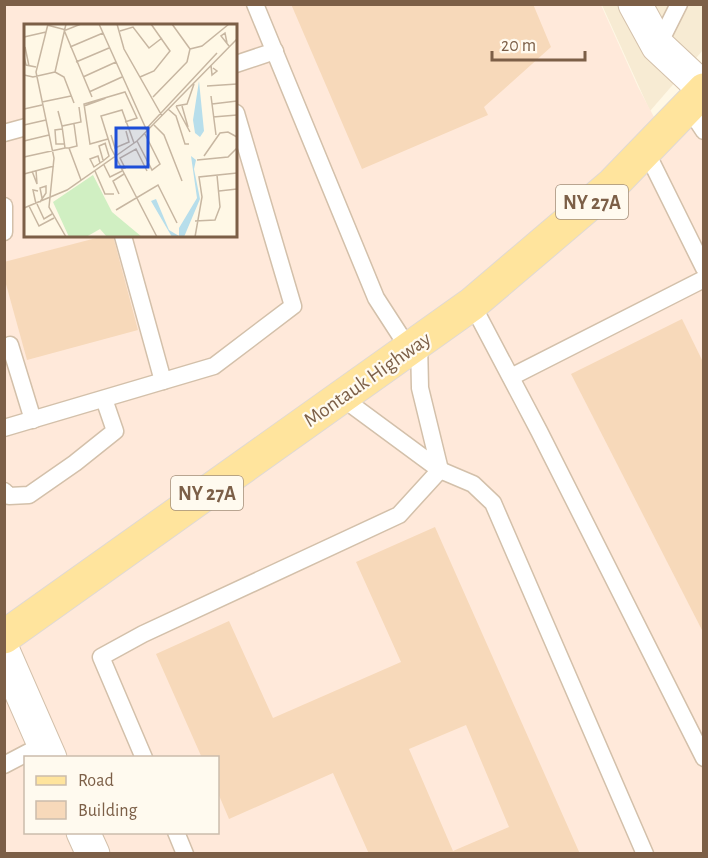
<svg xmlns="http://www.w3.org/2000/svg" width="708" height="858" font-family="'Alegreya Sans',sans-serif">
<style>
.residential{fill:#f7ebd3}
.commercial{fill:#ffe9da;fill-rule:evenodd}
.building{fill:#f7d9ba;fill-rule:evenodd}
.lines{fill:none;stroke-linecap:round;stroke-linejoin:round}
.service-casing{stroke:#d3c0aa;stroke-width:19}
.minor-casing{stroke:#d3c0aa;stroke-width:35}
.primary-casing{stroke:#e0d9d3;stroke-width:35}
.service{stroke:#fff;stroke-width:16}
.minor{stroke:#fff;stroke-width:33}
.primary{stroke:#ffe49d;stroke-width:33}
.labels{text-anchor:middle;stroke-width:4.5;stroke-linejoin:round;paint-order:stroke}
.shield{fill:#fffaef;stroke:#a38e79;stroke-width:1.5}
.shield-label{font-size:20px;font-weight:bold;fill:#7c5f47}
.street-label{font-size:21px;fill:#7c5f47;stroke:#fffaef}
.inset-road{fill:none;stroke:#c7b6a1;stroke-width:1.5}
.view{fill:#1d4ed8;fill-opacity:0.15;stroke:#1d4ed8;stroke-width:3}
.inset-edge{fill:none;stroke:#7c5f47;stroke-width:3}
</style>
<rect width="100%" height="100%" fill="#fff8e6"/>
<path class="residential" d="M602,5H703V50L650,111Z"/>
<path class="commercial" d="M5,5H601L638,87L670,147L703,111V853L5,854ZM26,26H236V236H26ZM26,758H218V832H26Z"/>
<g class="building">
<path d="M291,4H533L551,47L484,107L488,115L362,169Z"/>
<path d="M104,236H113L138,330L27,360L4,277V262Z"/>
<path d="M682,319L704,364V634L571,374Z"/>
<path d="M435,527L580,854H369L333,773L229,819L218,793V758H202L156,654L229,621L273,718L401,662L356,562ZM466,725L509,827L453,851L409,749Z"/>
</g>
<g class="lines">
<g class="service-casing">
<g id="service">
<path d="M255,4L376,298L409,349"/>
<path d="M658,46L679,4"/>
<path d="M236,64L275,51"/>
<path d="M688,107L704,131"/>
<path d="M4,133L26,127"/>
<path d="M646,151L704,268"/>
<path d="M4,206V232"/>
<path d="M123,236L163,381"/>
<path d="M472,304L539,431L704,758"/>
<path d="M10,345L33,420"/>
<path d="M511,377L704,279"/>
<path d="M341,397L440,470L420,388L419,342"/>
<path d="M4,428L214,366L293,306L236,113"/>
<path d="M4,491L9,496L29,495L75,463L115,431L104,399"/>
<path d="M144,758L101,657L143,634L399,515L440,470L473,484L493,503L645,854"/>
<path d="M4,765L44,744"/>
<path d="M176,832L185,854"/>
</g>
</g>
<g class="minor-casing">
<g id="minor">
<path d="M635,4L658,46L704,89"/>
<path d="M4,653L50,758"/>
<path d="M83,832L93,854"/>
</g>
</g>
<g class="primary-casing">
<path id="primary" d="M4,637L472,304L613,184L704,90"/>
</g>
<use href="#service" class="service"/>
<use href="#minor" class="minor"/>
<use href="#primary" class="primary"/>
</g>
<g class="labels">
<g class="shield">
<rect x="556" y="185" width="72" height="34" rx="4.5"/>
<rect x="171" y="476" width="72" height="34" rx="4.5"/>
</g>
<g class="shield-label">
<text x="592" y="209">NY 27A</text>
<text x="207" y="500">NY 27A</text>
</g>
<g class="street-label">
<text transform="translate(367 379) rotate(-35)" y="7">Montauk Highway</text>
</g>
</g>
<g transform="translate(24 24)">
<rect width="213" height="213" fill="#fff8e6"/>
<path d="M69,151L88,188L118,213H83L76,205L62,213H45L29,178Z" fill="#d0efc2"/>
<path d="M175,57L180,107L176,113L171,109L169,96ZM167,132L172,136L170,145L176,175L160,213H148L127,177L132,175L145,206L155,212V204L173,174Z" fill="#b7deeb"/>
<path class="inset-road" d="M24,0L12,48L30,134L25,183L42,213M75,0L123,107M93,0L100,25L138,92M148,0L166,25L163,38M23,1L42,6L57,0M40,6L68,73M96,7L109,3L125,24L138,14M0,13L22,8M203,19L201,9L197,12L205,22M1,23L5,42M46,23L79,9M166,25L178,22L205,0M0,33L2,41L12,43M52,38L85,24M187,41L188,51L193,47L189,44M31,48L42,0M31,48L40,53L50,79M0,51L9,53L31,48M59,53L92,38M116,53L130,47L146,27L127,0M183,62L213,60M65,68L98,53M187,72L192,111M129,73L163,38M18,78L47,72M188,80L213,77M60,82L82,74M152,82L163,80L170,60M152,82L166,108M158,82L164,103M0,85L18,81M144,85L152,92L161,120H165M34,87L38,102L57,98L55,83M189,93L213,91M0,101L22,96M130,101L140,111L158,157M38,102L41,124H45L57,156M38,105L31,106L32,120H40M122,105L193,29M87,111L91,124L105,118L102,107M84,115L66,120L60,80L101,68L113,94L101,98M0,117L25,111M113,117L128,146L136,140L121,110M110,119L98,86L77,92L87,124L133,213M45,124L53,122L50,100M180,132L196,109L204,108L213,113M0,133L41,124M79,136L75,122L82,119M173,136L204,133L213,124M76,139L74,132L66,135L70,143L79,137L85,132L81,119M80,141L86,153L98,147M97,145L101,144L96,134L112,125L123,147M8,147L13,160L12,146M71,147L81,170H90M0,150L30,142M195,167L213,165M95,170L89,157L100,150M16,178L22,169V162L16,164L18,174M12,180L9,166L14,167M13,180L20,195L28,190M5,182L15,202L30,194M0,184L43,166L113,117L213,15M92,186L134,161L153,199M171,197L191,196L196,183L193,151M171,213L178,173L175,153L213,149"/>
<path class="view" d="M92,104H124V143H92Z"/>
<rect width="213" height="213" class="inset-edge"/>
</g>
<rect width="708" height="858" fill="none" stroke="#7c5f47" stroke-width="12"/>
<rect x="24" y="756" width="195" height="78" fill="#fffaef" stroke="#cbbcac" stroke-width="1.5"/>
<rect x="36" y="776" width="30" height="9" fill="#ffe49d" stroke="#cbbcac" stroke-width="1.5"/>
<text x="78" y="786" font-size="18" fill="#7c5f47">Road</text>
<rect x="36" y="801" width="30" height="18" fill="#f7d9ba" stroke="#cbbcac" stroke-width="1.5"/>
<text x="78" y="816" font-size="18" fill="#7c5f47">Building</text>
<path d="M492 51v9h93v-9" fill="none" stroke="#7c5f47" stroke-width="3"/>
<text x="501" y="51" font-size="18" fill="#7c5f47" stroke="#fffaef" stroke-width="4.5" paint-order="stroke">20 m</text>
</svg>
